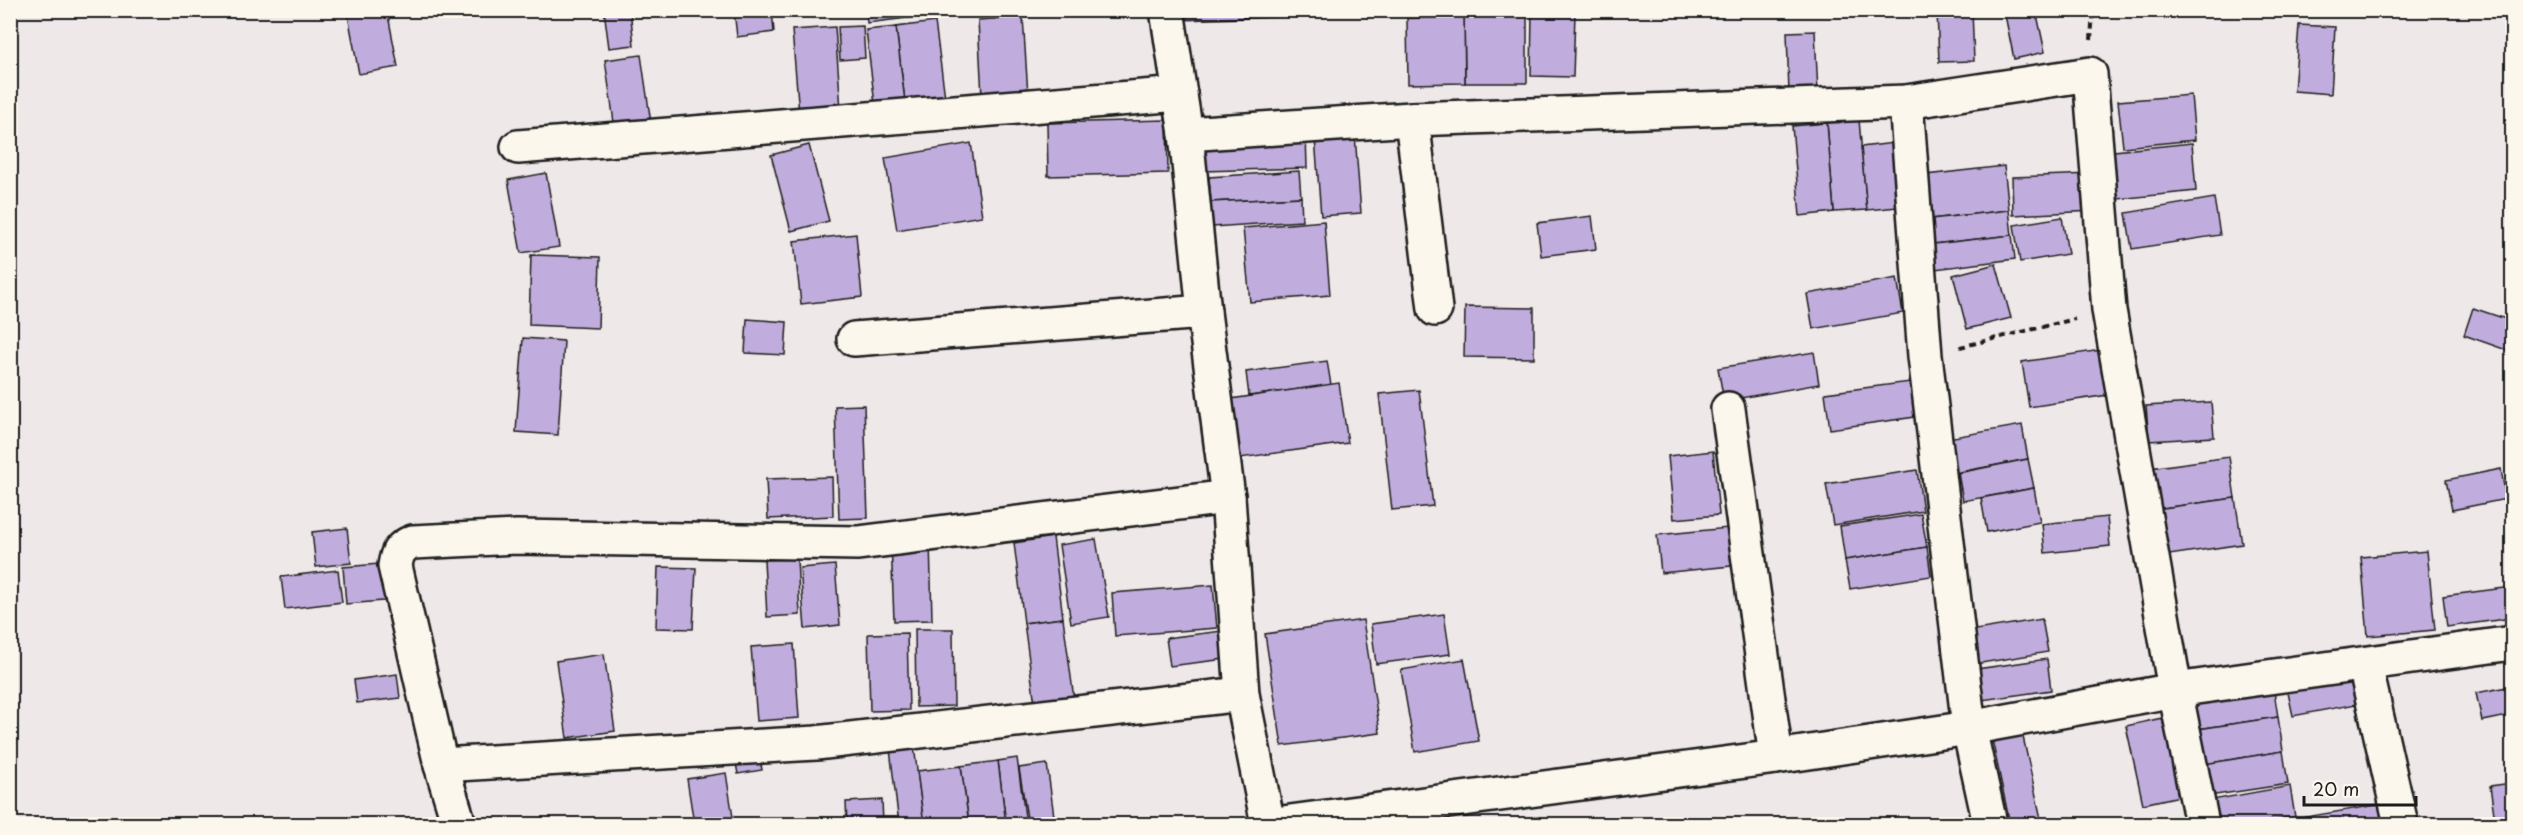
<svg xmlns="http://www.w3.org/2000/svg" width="2523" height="835" font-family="'Playpen Sans',sans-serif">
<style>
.building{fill:#c0addd;stroke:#1c1c1c;stroke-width:1.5}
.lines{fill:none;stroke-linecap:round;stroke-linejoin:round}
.minor-casing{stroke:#1c1c1c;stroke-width:38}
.path{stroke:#1c1c1c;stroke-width:4;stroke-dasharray:6 4.5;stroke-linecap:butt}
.minor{stroke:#fbf7ec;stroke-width:33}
</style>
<rect width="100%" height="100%" fill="#efe8e9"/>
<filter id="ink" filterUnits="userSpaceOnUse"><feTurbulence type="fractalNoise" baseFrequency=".0167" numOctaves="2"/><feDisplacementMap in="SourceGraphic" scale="12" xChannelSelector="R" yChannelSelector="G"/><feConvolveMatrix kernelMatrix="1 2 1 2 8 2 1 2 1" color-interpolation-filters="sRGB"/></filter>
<g filter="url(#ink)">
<g class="building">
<path d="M347,10H387L398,67L359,74Z"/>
<path d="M604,10H630L634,45L609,48Z"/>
<path d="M734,10H772L774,32L737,37Z"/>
<path d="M866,10H898L899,19L867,23Z"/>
<path d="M898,10H934V15L899,19Z"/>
<path d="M934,10H972V11L934,15Z"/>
<path d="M1179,10H1274V17L1179,20Z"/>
<path d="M1937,10H1972L1974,61L1939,62Z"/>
<path d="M2004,10H2036L2045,52L2014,59Z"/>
<path d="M1532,12L1575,13L1573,77L1531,76Z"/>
<path d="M1023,17L1028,95L982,97L978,20Z"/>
<path d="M1464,17H1527V83H1465Z"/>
<path d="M1464,17L1465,83L1408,84L1407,18Z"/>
<path d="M935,22L946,105L906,110L896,27Z"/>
<path d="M2299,25L2335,27L2331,94L2294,91Z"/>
<path d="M863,26L865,58L840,60L838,27Z"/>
<path d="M835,27L841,109L799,113L792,30Z"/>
<path d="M896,27L906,110L876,113L866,30Z"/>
<path d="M1815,31L1818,93L1789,94L1787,32Z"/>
<path d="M641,55L652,130L616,136L605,60Z"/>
<path d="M2191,95L2195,140L2123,147L2118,101Z"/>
<path d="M1167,120L1168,173L1048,176L1047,123Z"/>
<path d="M1859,120L1867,210L1834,212L1827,123Z"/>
<path d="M1827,123L1834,212L1800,216L1792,126Z"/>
<path d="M1306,134L1307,168L1204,171L1203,136Z"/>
<path d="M1355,135L1361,213L1321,216L1315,138Z"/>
<path d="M1903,142L1908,206L1867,210L1861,147Z"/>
<path d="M971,143L982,216L897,230L885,158Z"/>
<path d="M2192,143L2196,191L2118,199L2114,151Z"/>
<path d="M809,145L829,221L791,231L771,155Z"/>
<path d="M2004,166L2009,210L1922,220L1917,176Z"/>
<path d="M1299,171L1301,197L1211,202L1209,177Z"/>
<path d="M546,173L559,247L521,253L508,180Z"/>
<path d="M2093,174L2094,211L2013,215L2012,177Z"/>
<path d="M1301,197L1302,221L1212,227L1211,202Z"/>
<path d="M2214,198L2220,235L2132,249L2126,213Z"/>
<path d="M2009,210L2012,235L1925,245L1922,220Z"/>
<path d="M1592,216L1596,249L1541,256L1537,223Z"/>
<path d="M2062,217L2068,254L2020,262L2014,225Z"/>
<path d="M1324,221L1330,295L1250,302L1243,228Z"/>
<path d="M856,234L862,297L801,304L794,241Z"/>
<path d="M2012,235L2015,259L1927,270L1925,245Z"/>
<path d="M531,255L600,257L598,328L529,325Z"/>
<path d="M1996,264L2011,318L1967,329L1953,275Z"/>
<path d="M1897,278L1903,313L1813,329L1807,294Z"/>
<path d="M1465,307L1534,308V358L1464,357Z"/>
<path d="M2473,308L2512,321V352L2464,335Z"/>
<path d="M747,319L787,322L785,355L745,353Z"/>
<path d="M523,338L564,341L558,435L516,432Z"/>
<path d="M2101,350L2108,395L2029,407L2022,362Z"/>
<path d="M1814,352L1819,384L1724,401L1718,368Z"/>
<path d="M1327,361L1331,385L1249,396L1246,372Z"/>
<path d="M1910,382L1915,417L1830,429L1825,393Z"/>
<path d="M1339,383L1348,443L1240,458L1231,399Z"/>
<path d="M1419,390L1433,506L1392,510L1379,394Z"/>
<path d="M2211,402L2214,437L2149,441L2146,406Z"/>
<path d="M864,405L868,518L839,519L835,406Z"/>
<path d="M2022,425L2028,459L1949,474L1942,439Z"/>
<path d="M1713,451L1719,515L1674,519L1668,456Z"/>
<path d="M2229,457L2235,498L2156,509L2150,468Z"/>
<path d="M2028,459L2034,488L1963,501L1958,473Z"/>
<path d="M2501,469L2506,499L2452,510L2446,480Z"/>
<path d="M1917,470L1923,511L1833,525L1826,484Z"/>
<path d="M832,477L833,516L768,519L766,479Z"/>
<path d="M2034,488L2040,522L1987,532L1981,498Z"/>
<path d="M2235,498L2242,544L2163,556L2156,509Z"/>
<path d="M1921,514L1927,547L1845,560L1840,526Z"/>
<path d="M2107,517L2110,546L2045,553L2042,524Z"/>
<path d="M347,528L351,563L316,567L312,532Z"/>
<path d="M1728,528L1731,566L1661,573L1657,535Z"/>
<path d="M1053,537L1063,618L1024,623L1014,543Z"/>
<path d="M1096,539L1109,617L1071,623L1059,545Z"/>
<path d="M930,540L932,620L894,621L891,541Z"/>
<path d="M1927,547L1931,576L1850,589L1845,560Z"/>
<path d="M2427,551L2435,630L2368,636L2361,557Z"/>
<path d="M797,559L800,615L767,617L764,560Z"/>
<path d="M392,563L395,600L346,604L343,567Z"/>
<path d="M835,565L840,625L805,629L800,568Z"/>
<path d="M658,567L696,568L693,629L656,628Z"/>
<path d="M338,570L342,602L285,609L281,577Z"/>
<path d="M1213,585L1217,628L1115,636L1112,593Z"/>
<path d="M2512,587V618L2447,627L2443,596Z"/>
<path d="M1444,614L1450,654L1376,664L1371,624Z"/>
<path d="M1063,618L1074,699L1035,704L1024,623Z"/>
<path d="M2042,619L2048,652L1969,665L1963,632Z"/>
<path d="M1363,620L1380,733L1282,746L1265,634Z"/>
<path d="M915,629H953L954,706L916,707Z"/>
<path d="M1222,631L1225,659L1170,666L1166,638Z"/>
<path d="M907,633L909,710L870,711L868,634Z"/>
<path d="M794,644L799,718L757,721L751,647Z"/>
<path d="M604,654L615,731L567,738L556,661Z"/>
<path d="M1464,659L1479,741L1415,752L1401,670Z"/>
<path d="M2047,659L2051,690L1982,700L1977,669Z"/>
<path d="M2362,673L2367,702L2293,716L2287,688Z"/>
<path d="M397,674L400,698L357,703L354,680Z"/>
<path d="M2273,685L2278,717L2198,729L2193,697Z"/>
<path d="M2512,686V715L2482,721L2476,693Z"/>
<path d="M2278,717L2283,751L2204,764L2198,729Z"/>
<path d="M2162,718L2180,796L2143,804L2126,726Z"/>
<path d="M2020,723L2041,819L2010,824L1990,730Z"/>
<path d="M913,738L924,824H899L889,741Z"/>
<path d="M758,748L762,770L738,774L734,753Z"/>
<path d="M2283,751L2288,784L2209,796L2204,764Z"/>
<path d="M1017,758L1026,824H1006L998,761Z"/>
<path d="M998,761L1006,824H969L961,766Z"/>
<path d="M1047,764L1055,824H1028L1019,768Z"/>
<path d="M961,766L969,824H924L917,771Z"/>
<path d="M726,773L734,824H694L687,779Z"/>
<path d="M2512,783V819L2495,821L2490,786Z"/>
<path d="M2290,786L2295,817L2253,824H2216L2212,800Z"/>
<path d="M882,800L883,824H847L846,802Z"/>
<path d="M2382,804L2385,824H2301L2300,818Z"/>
</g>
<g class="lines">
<g class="minor-casing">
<g id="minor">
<path d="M1167,10L1186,134L1204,312L1228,497L1242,694L1268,824"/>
<path d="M1906,102L1925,356L1969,728L1990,824"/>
<path d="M1412,119L1435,309"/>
<path d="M1186,134L1412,119L1906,102L2090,74L2109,310L2175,690L2202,824"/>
<path d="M518,147L1180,94"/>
<path d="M854,339L1204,312"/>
<path d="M1728,409L1776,757"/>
<path d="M2365,665L2401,824"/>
<path d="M441,765L816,743L1242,694"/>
<path d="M459,824L441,765L395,566C397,553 399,547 413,542L517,537L858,543L1228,497"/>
<path d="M1275,824L1776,757L1969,728L2175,690L2512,643"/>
</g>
</g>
<g class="path">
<path d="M2091,40L2093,10"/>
<path d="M1960,347L2075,319"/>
</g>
<use href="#minor" class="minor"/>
</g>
</g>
<rect width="2523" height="835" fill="none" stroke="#fbf7ec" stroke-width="36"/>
<rect x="18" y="18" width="2487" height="799" fill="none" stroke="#1c1c1c" stroke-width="2" filter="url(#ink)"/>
<path d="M2304 796v9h112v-9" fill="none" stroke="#1c1c1c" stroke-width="3"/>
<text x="2313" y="796" font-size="18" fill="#1c1c1c" stroke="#fbf7ec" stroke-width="4.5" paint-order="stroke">20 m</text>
</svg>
